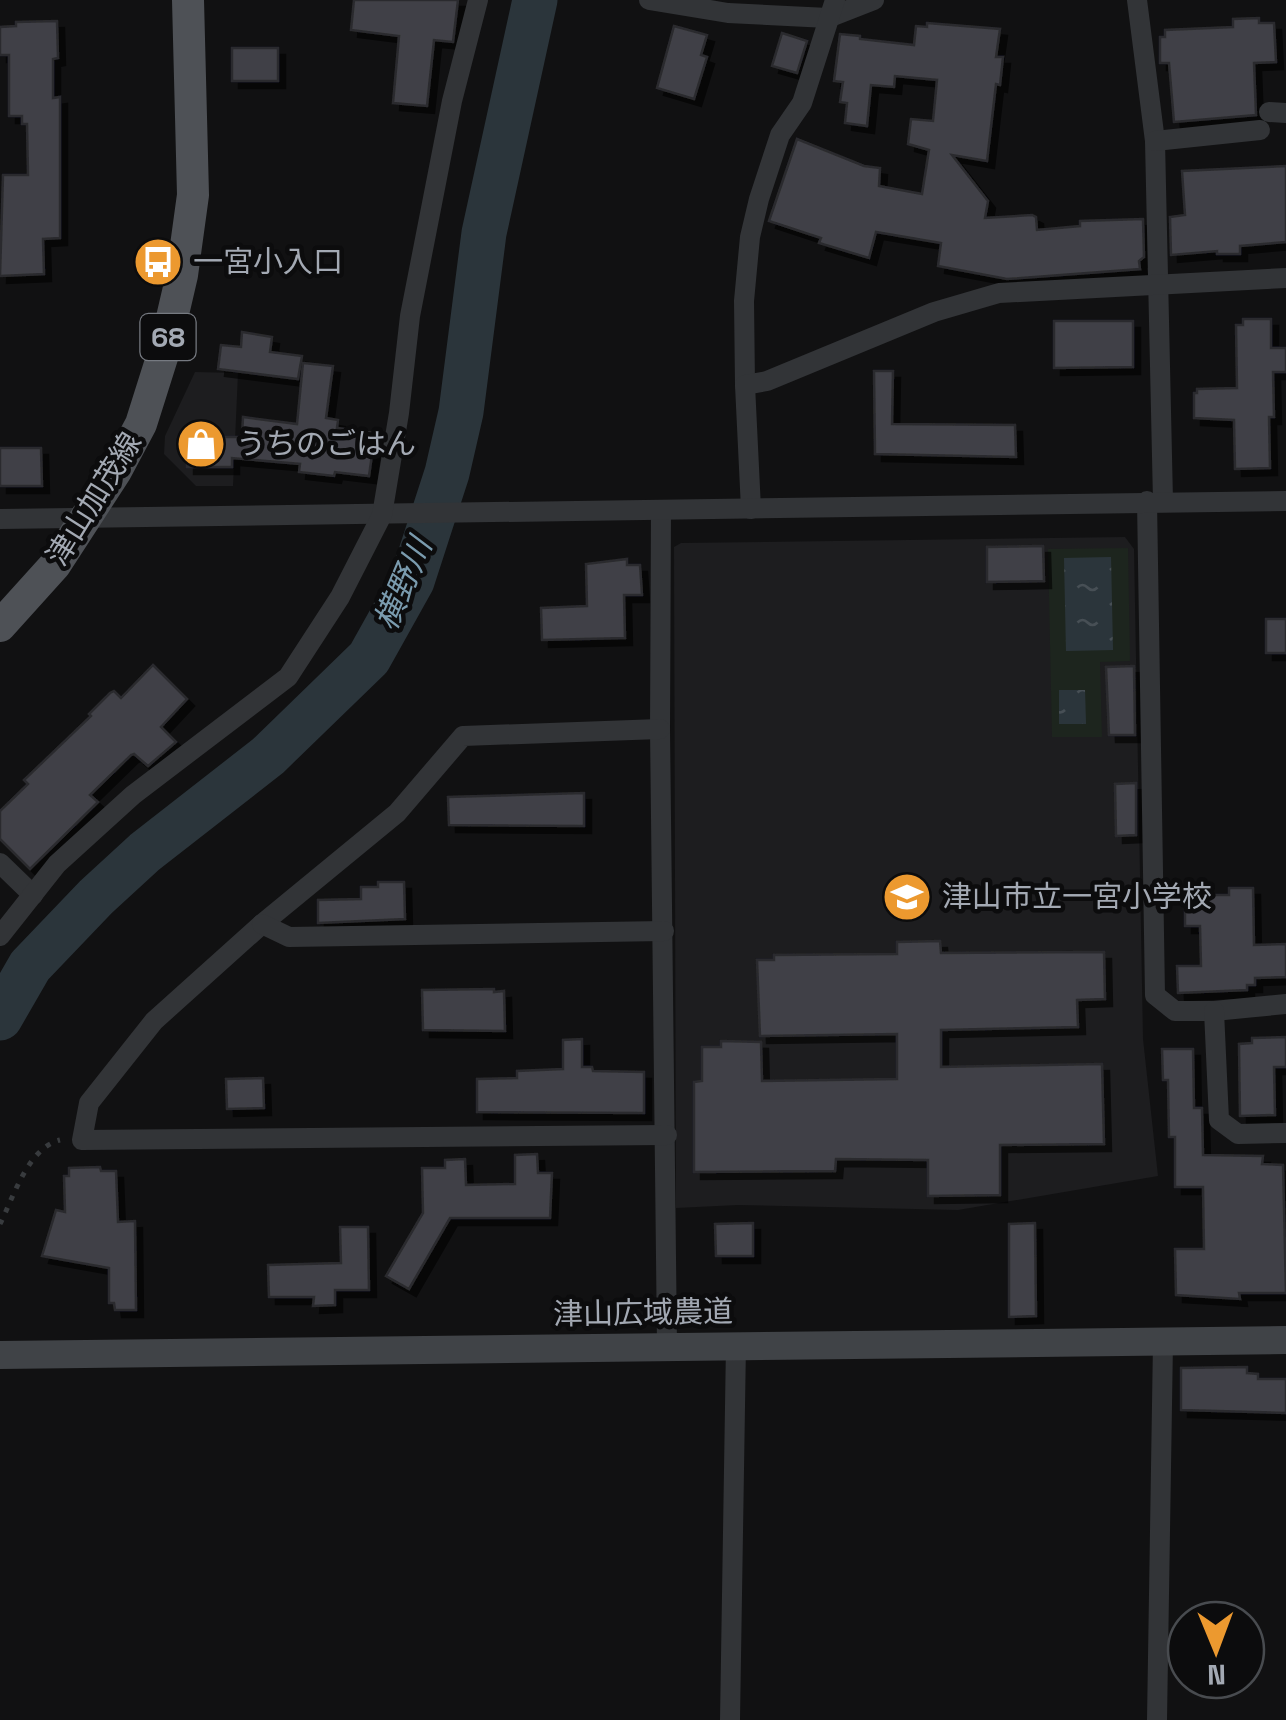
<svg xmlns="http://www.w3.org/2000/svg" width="1286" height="1720" font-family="'Space Grotesk','Noto Sans JP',sans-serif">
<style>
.built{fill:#1d1d1f}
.grass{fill:#1d251e}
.water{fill:url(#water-ripples)}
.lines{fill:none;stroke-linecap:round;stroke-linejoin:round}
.river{stroke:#2b353b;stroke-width:45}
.building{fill:#404146;stroke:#2b2b2e;stroke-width:2.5;filter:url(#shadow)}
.path{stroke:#383b3e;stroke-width:5;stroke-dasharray:5 8;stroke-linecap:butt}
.street{stroke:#323437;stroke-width:20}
.secondary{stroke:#404347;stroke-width:28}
.primary{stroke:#4e5156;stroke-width:32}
.labels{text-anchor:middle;stroke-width:9;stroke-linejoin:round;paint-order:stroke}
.shield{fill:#0c0c0d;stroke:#767a81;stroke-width:2.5}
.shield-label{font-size:28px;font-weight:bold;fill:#a3a9b3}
.poi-label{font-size:30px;fill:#a3a9b3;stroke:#0c0c0d;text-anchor:start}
.street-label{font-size:30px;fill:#a3a9b3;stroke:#0c0c0d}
.water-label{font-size:32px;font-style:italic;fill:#7a9bae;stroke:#0c0c0d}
</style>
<defs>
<pattern id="water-ripples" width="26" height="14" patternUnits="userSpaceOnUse" patternTransform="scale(2.5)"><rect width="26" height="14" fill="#2b353b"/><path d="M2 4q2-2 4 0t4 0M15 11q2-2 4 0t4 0" fill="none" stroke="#474f55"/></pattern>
<filter id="shadow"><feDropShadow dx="7" dy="7" stdDeviation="0" flood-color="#0009"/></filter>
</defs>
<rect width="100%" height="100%" fill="#111112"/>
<g class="built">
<path d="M195,372L238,373L233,486H196L164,454L165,436Z"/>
<path d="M1125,537L1134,549L1143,1039L1158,1176L958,1210L738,1205L676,1208L674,547L681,543Z"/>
</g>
<path class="grass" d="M1128,548L1130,661L1100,662L1102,737H1052L1048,549Z"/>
<g class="water">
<path d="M1111,557L1113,650L1066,651L1064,558Z"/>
<path d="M1059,690H1085L1086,724H1059Z"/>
</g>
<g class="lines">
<path class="river" d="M0,1018L30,966L96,897L145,852L268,756L369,658L412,581L447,473L461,412L484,233L535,0"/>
</g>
<g class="building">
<path d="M354,0H458L453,42L434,40L427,106L393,103L399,36L351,30Z"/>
<path d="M1259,18V23H1274L1276,62L1254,63L1256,115L1174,122L1169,63H1160V37H1165V30L1233,27V19Z"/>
<path d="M57,21L58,58L53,59V98L60,97V238L43,239L44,274L0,276L3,175H28L27,124H22V116H9V55H0V27L16,26V22Z"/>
<path d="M927,23L1000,29L996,57H1003L1000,85L996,84L987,161L952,155L988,201L985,218L1032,215L1036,217L1037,230L1080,226V221L1143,219L1144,257L1139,261L1140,269L1007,279L938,266L941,243L876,232L869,258L819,243L821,238L769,221L797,139L864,166L880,168L879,186L922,194L929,150L908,144L911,119L933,121L937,80L895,76L894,87L871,85L867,126L845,123L847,103L840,102L843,82L834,81L840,34L860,36V39L914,45L916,26L927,27Z"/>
<path d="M674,26L707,35L701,55L707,57L694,99L657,88Z"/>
<path d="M782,33L807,41L797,73L772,66Z"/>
<rect x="232" y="48" width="46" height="33"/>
<path d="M1286,166V242L1240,246V254H1217V251L1171,255L1170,217L1185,215L1182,171Z"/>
<path d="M1243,319H1271V348H1286V372H1273L1274,417H1269L1270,468L1235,469L1234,420L1194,418V393H1197V389L1237,388L1236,325H1243Z"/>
<path d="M1054,321H1133V367L1054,368Z"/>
<path d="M242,332L272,337L270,352L302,356L298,379L218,369L221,345L241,347Z"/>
<path d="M303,363L333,366L326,418L338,420L337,428L375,433L369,476L335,472L334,476L299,472L300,464L232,458V467H187V437H242L243,417L297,424Z"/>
<path d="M874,371H893L892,424L1015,425L1016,457L875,454Z"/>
<path d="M0,448H41L42,486H0Z"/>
<path d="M1043,546L1044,581L987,582V547Z"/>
<path d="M627,559V565H640L642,595H624L625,638L542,640L541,608L587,606L586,564Z"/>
<rect x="1266" y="619" width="20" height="34"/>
<path d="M153,665L187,699L161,727L176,742L148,766L134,754L131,755L90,795L98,802L30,869L0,839V811L28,784L24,780L91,716L89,714L110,693L114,691L121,698Z"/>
<path d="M1134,666L1135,735H1109L1106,667Z"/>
<path d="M1136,783V835L1116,836L1115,784Z"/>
<path d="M584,793V826L449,825L448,797Z"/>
<path d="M378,882H404L405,919L318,923V900L361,899V887H378Z"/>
<path d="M1229,888H1253L1254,945L1286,944V977L1255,978V985H1247V990L1178,993L1177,966H1201L1200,926H1185V895H1229Z"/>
<path d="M940,941L941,953L1104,952L1105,999L1077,1000L1078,1027L941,1030V1067L1102,1064L1104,1144L1000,1145V1195L928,1196V1160L836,1159L835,1171L694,1172V1082L702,1081V1047H721V1041L761,1042L762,1081L897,1079V1034L760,1036L757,960H774V955L897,954V942Z"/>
<path d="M494,989V992L504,991L505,1031L423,1030L422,990Z"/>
<path d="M1286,1037V1067H1274L1275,1115L1240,1116L1239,1044L1252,1043V1038Z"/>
<path d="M582,1039V1067H592L593,1071L644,1072V1113L477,1112V1079L517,1078V1071L563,1069V1040Z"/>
<path d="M1162,1049H1193L1194,1108H1202L1203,1155L1263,1156L1262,1164L1283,1165L1286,1293H1239L1240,1299L1176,1295L1175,1249H1204L1203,1187H1175V1137H1169L1168,1080H1163Z"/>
<path d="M263,1078L264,1108L227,1109L226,1079Z"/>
<path d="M537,1154L538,1173H552L550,1218H450L409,1289L386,1276L423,1213L422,1168H445V1160L465,1159L466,1185L515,1184V1155Z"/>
<path d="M100,1167L101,1171H116L118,1222L135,1221L136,1310H115L114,1303H109V1268L42,1256L56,1210L65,1212L64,1176H69V1168Z"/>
<path d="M753,1223V1256H716L715,1224Z"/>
<path d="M1035,1223L1036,1316L1009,1317V1224Z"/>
<path d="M340,1227H368L369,1290H335V1305L313,1306L314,1297H269L268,1265L341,1263Z"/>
<path d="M1247,1367V1373L1258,1374V1379H1286V1413L1181,1410V1368Z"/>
</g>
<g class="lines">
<path class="path" d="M0,1224C14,1196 28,1148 60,1140"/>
<g class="street">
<path d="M649,0L728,13L828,18L874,0"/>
<path d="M1137,0L1155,141L1163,501"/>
<path d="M1269,112L1286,113"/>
<path d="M1155,141L1260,130"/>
<path d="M745,385L744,301L750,237L759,199L780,135L802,103L835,0"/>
<path d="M1147,501L1155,995L1175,1011H1214L1286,1004"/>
<path d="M751,509L745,385L767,381L934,312L999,293L1286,278"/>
<path d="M661,511L660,729L667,1345"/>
<path d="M0,519L1286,501"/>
<path d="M660,729L463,736L397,813L262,924L154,1021L89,1103L82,1140L667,1135"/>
<path d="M0,863L33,895"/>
<path d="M262,924L289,937L664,931"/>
<path d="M0,936L57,864L133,795L288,677L340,597L382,515L399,413L410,316L452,101L478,0"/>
<path d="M1214,1011L1219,1120L1238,1134L1286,1133"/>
<path d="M730,1720L736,1344"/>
<path d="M1157,1720L1163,1342"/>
</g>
<path class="secondary" d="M0,1355L1286,1340"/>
<path class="primary" d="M0,626L55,565L116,471L141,424L165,348L182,275L193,195L188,0"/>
</g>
<defs>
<g id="bus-disc" transform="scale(2.5)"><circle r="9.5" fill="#ec992f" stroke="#0c0c0d"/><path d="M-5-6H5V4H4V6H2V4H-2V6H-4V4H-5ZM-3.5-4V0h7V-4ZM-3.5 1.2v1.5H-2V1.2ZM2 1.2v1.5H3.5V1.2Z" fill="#fff"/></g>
<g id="shop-disc" transform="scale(2.5)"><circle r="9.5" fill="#ec992f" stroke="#0c0c0d"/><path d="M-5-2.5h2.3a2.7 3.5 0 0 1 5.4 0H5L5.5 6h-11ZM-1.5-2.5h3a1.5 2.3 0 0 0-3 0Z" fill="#fff"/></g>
<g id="school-disc" transform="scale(2.5)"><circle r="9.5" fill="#ec992f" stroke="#0c0c0d"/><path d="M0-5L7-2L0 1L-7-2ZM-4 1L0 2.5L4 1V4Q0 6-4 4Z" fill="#fff"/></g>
</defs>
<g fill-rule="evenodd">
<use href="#bus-disc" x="158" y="262"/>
<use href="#shop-disc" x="201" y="444"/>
<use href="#school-disc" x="907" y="897"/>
</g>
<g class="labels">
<rect class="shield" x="140.5" y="314" width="55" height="46" rx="8"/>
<g class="shield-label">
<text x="168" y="347">68</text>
</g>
<g class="poi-label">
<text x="193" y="272">一宮小入口</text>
<text x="236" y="454">うちのごはん</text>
<text x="942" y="907">津山市立一宮小学校</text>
</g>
<g class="street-label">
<text transform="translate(94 499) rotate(-58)" y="10">津山加茂線</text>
<text transform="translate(643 1313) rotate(-1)" y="10">津山広域農道</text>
</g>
<g class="water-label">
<text transform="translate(403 584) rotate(-67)" y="11">横野川</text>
</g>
</g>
<g transform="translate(1216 1650) rotate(179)"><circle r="48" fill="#0c0c0d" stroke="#484b4f" stroke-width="2.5"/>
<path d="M0-8L18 38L0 25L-18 38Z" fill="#ec992f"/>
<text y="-15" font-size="28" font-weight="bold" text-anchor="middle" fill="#a3a9b3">N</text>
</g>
</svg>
